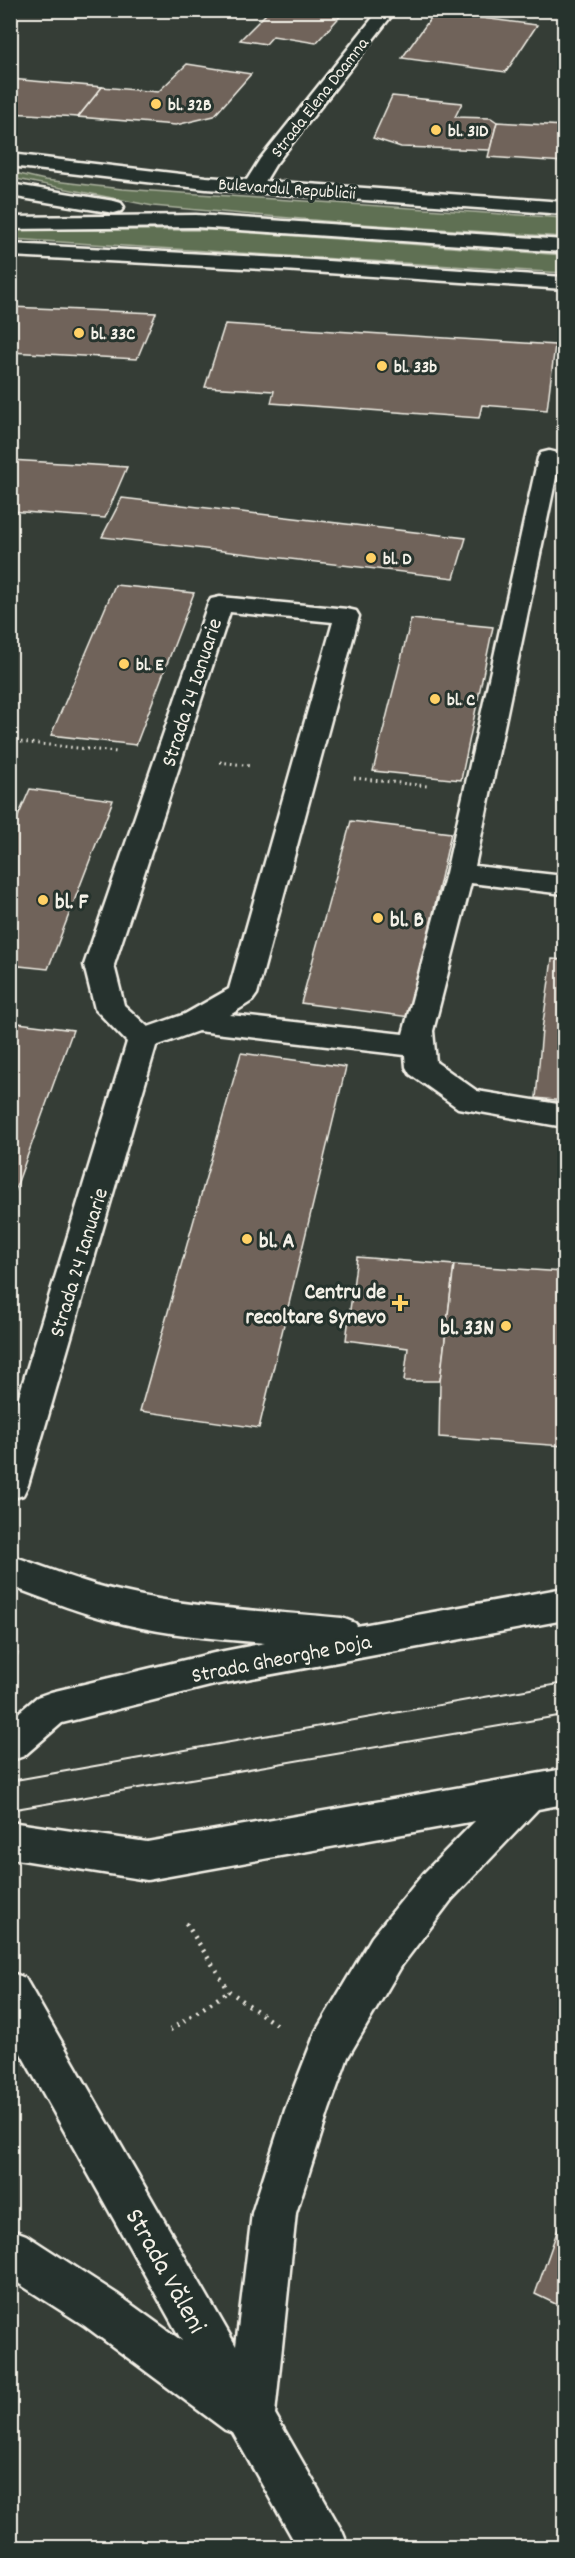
<svg xmlns="http://www.w3.org/2000/svg" width="575" height="2558" font-family="Dekko,sans-serif">
<style>
.green{fill:#5f7052;stroke:#aab09d;stroke-width:1.5}
.building{fill:#6f635a;stroke:#f4f1e8;stroke-width:1.5}
.lines{fill:none;stroke-linecap:round;stroke-linejoin:round}
.minor-casing{stroke:#f4f1e8;stroke-width:5}
.major-casing{stroke:#f4f1e8;stroke-width:5}
.path-far1{stroke:#f4f1e8;stroke-width:3;stroke-dasharray:1.5 4;stroke-linecap:butt}
.path{stroke:#f4f1e8;stroke-width:4.5;stroke-dasharray:2 6;stroke-linecap:butt}
.minor{fill:#26332d;fill-rule:evenodd}
.major{fill:#26332d;fill-rule:evenodd}
.tram{stroke:#f4f1e8;stroke-width:2}
.poi-dot{fill:#ffd166;stroke:#26332d;stroke-width:2}
.labels{text-anchor:middle;stroke-width:6;stroke-linejoin:round;paint-order:stroke}
.far-street-label{font-size:18px;fill:#f4f1e8;stroke:#26332d}
.far-poi-label{font-size:18px;font-weight:bold;fill:#f4f1e8;stroke:#26332d;text-anchor:start}
.street-label{font-size:22px;fill:#f4f1e8;stroke:#26332d}
.poi-label{font-size:22px;font-weight:bold;fill:#f4f1e8;stroke:#26332d;text-anchor:start}
.near-street-label{font-size:27px;fill:#f4f1e8;stroke:#26332d}
</style>
<rect width="100%" height="100%" fill="#353d36"/>
<filter id="ink" filterUnits="userSpaceOnUse"><feTurbulence type="fractalNoise" baseFrequency=".0167" numOctaves="2"/><feDisplacementMap in="SourceGraphic" scale="12" xChannelSelector="R" yChannelSelector="G"/><feConvolveMatrix kernelMatrix="1 2 1 2 8 2 1 2 1" color-interpolation-filters="sRGB"/></filter>
<g filter="url(#ink)">
<g class="green">
<path d="M11,172L45,180L122,189L564,218V237L347,223L153,206L11,178Z"/>
<path d="M10,230H211L564,255V273L11,239Z"/>
</g>
<g class="building">
<path d="M270,10H346L316,43L273,36L266,44L240,40Z"/>
<path d="M435,12L537,25L506,72L402,58Z"/>
<path d="M187,64L251,74L214,116L176,125L78,117L102,87L158,92Z"/>
<path d="M10,79L102,87L78,117L10,113Z"/>
<path d="M392,96L462,103L455,117L491,118L497,122L490,150L401,147L373,138Z"/>
<path d="M497,122L564,126V162L488,157Z"/>
<path d="M10,307L156,313L137,359L10,352Z"/>
<path d="M225,324L555,345L547,410L482,405L479,418L271,403L274,391L205,387Z"/>
<path d="M10,460L127,467L105,518L10,511Z"/>
<path d="M122,498L466,538L454,578L102,537Z"/>
<path d="M115,585L194,593L136,745L51,735Z"/>
<path d="M411,619L493,627L461,780L373,771Z"/>
<path d="M30,789L113,800L48,969L10,965V835Z"/>
<path d="M351,821L451,833L410,1017L301,1003Z"/>
<path d="M552,959L564,960V1101L536,1098L542,1030Z"/>
<path d="M10,1022L73,1030L10,1204Z"/>
<path d="M241,1053L346,1067L259,1428L140,1411Z"/>
<path d="M357,1257L454,1265L440,1381H404L408,1348L346,1340Z"/>
<path d="M454,1265L564,1272V1446L439,1437L440,1381Z"/>
<path d="M564,2212V2308L535,2294Z"/>
</g>
<g class="lines">
<g class="minor-casing">
<g id="minor">
<path d="M379,10H396L275,165L260,190H246L243,186L260,159Z"/>
<path d="M549,451L557,453L560,458L475,866L564,876V894L471,883L433,1031L436,1062L477,1091L564,1105V1127L458,1108L410,1074L406,1067L405,1055L198,1031L156,1046L28,1485L23,1495L10,1499V1425L127,1042L95,1009L84,965L208,604L211,599L220,597L347,609L356,611L359,616L257,994L252,1001L230,1015L403,1034L446,873L538,458L541,453ZM230,612L333,622L229,989L185,1014L148,1027L124,1005L114,965Z"/>
</g>
</g>
<g class="major-casing">
<g id="major">
<path d="M10,154L206,177L564,202V214L206,189L10,166Z"/>
<path d="M10,184L114,201L121,203L124,207L121,211L114,213L10,196Z"/>
<path d="M196,215L564,240V252L196,227L10,229V217Z"/>
<path d="M10,244L283,258L564,277V289L283,270L10,256Z"/>
<path d="M10,1555C48,1568 85,1584 124,1592C195,1609 269,1611 342,1618L355,1623L357,1626L564,1588V1620L214,1685L62,1723L24,1756L10,1761V1720L37,1697L51,1692L214,1653L265,1643C218,1639 170,1635 124,1624C85,1615 48,1600 10,1586Z"/>
<path d="M564,1769V1804L538,1809L452,1899L402,1965L348,2057L329,2110L296,2213L275,2414L342,2531L349,2548H298L233,2433L225,2430L85,2326L10,2278V2229L26,2235L117,2294L182,2341L10,2034V1972L25,1978L236,2346L252,2213L285,2110L316,2031L372,1937L424,1873L475,1821L147,1880L10,1858V1822L147,1842Z"/>
</g>
</g>
<g class="path-far1">
<path d="M10,741L117,752"/>
<path d="M220,762L251,766"/>
<path d="M354,778L427,786"/>
</g>
<g class="path">
<path d="M10,1651L18,1655"/>
<path d="M186,1923L229,1991L278,2026"/>
<path d="M170,2030L229,1991"/>
</g>
<use href="#minor" class="minor"/>
<use href="#major" class="major"/>
<g class="tram">
<path d="M10,1781L564,1683"/>
<path d="M10,1810L564,1715"/>
</g>
</g>
</g>
<g class="poi-dot">
<circle cx="156" cy="104" r="6"/>
<circle cx="436" cy="130" r="6"/>
<circle cx="79" cy="333" r="6"/>
<circle cx="382" cy="366" r="6"/>
<circle cx="371" cy="558" r="6"/>
<circle cx="124" cy="664" r="6"/>
<circle cx="435" cy="699" r="6"/>
<circle cx="43" cy="900" r="6"/>
<circle cx="378" cy="918" r="6"/>
<circle cx="247" cy="1239" r="6"/>
<path d="M397 1294h6v6h6v6h-6v6h-6v-6h-6v-6h6z"/>
<circle cx="506" cy="1326" r="6"/>
</g>
<g class="labels">
<g class="far-street-label">
<text transform="translate(319 97) rotate(-52)" y="6">Strada Elena Doamna</text>
<text transform="translate(287 188) rotate(4)" y="6">Bulevardul Republicii</text>
</g>
<g class="far-poi-label">
<text x="168" y="110">bl. 32B</text>
<text x="448" y="136">bl. 31D</text>
<text x="91" y="339">bl. 33C</text>
<text x="394" y="372">bl. 33b</text>
<text x="383" y="564">bl. D</text>
<text x="136" y="670">bl. E</text>
<text x="447" y="705">bl. C</text>
</g>
<g class="street-label">
<text transform="translate(190 692) rotate(-72)" y="8">Strada 24 Ianuarie</text>
<text transform="translate(77 1262) rotate(-73)" y="8">Strada 24 Ianuarie</text>
<text transform="translate(281 1657) rotate(-11)" y="8">Strada Gheorghe Doja</text>
</g>
<g class="poi-label">
<text x="55" y="908">bl. F</text>
<text x="390" y="926">bl. B</text>
<text x="259" y="1247">bl. A</text>
<text x="386" y="1298" text-anchor="end">Centru de<tspan x="386" dy="25">recoltare Synevo</tspan></text>
<text x="494" y="1334" text-anchor="end">bl. 33N</text>
</g>
<g class="near-street-label">
<text transform="translate(167 2270) rotate(61)" y="9">Strada Văleni</text>
</g>
</g>
<rect width="575" height="2558" fill="none" stroke="#26332d" stroke-width="36"/>
<rect x="18" y="18" width="539" height="2522" fill="none" stroke="#f4f1e8" stroke-width="2" filter="url(#ink)"/>
</svg>
